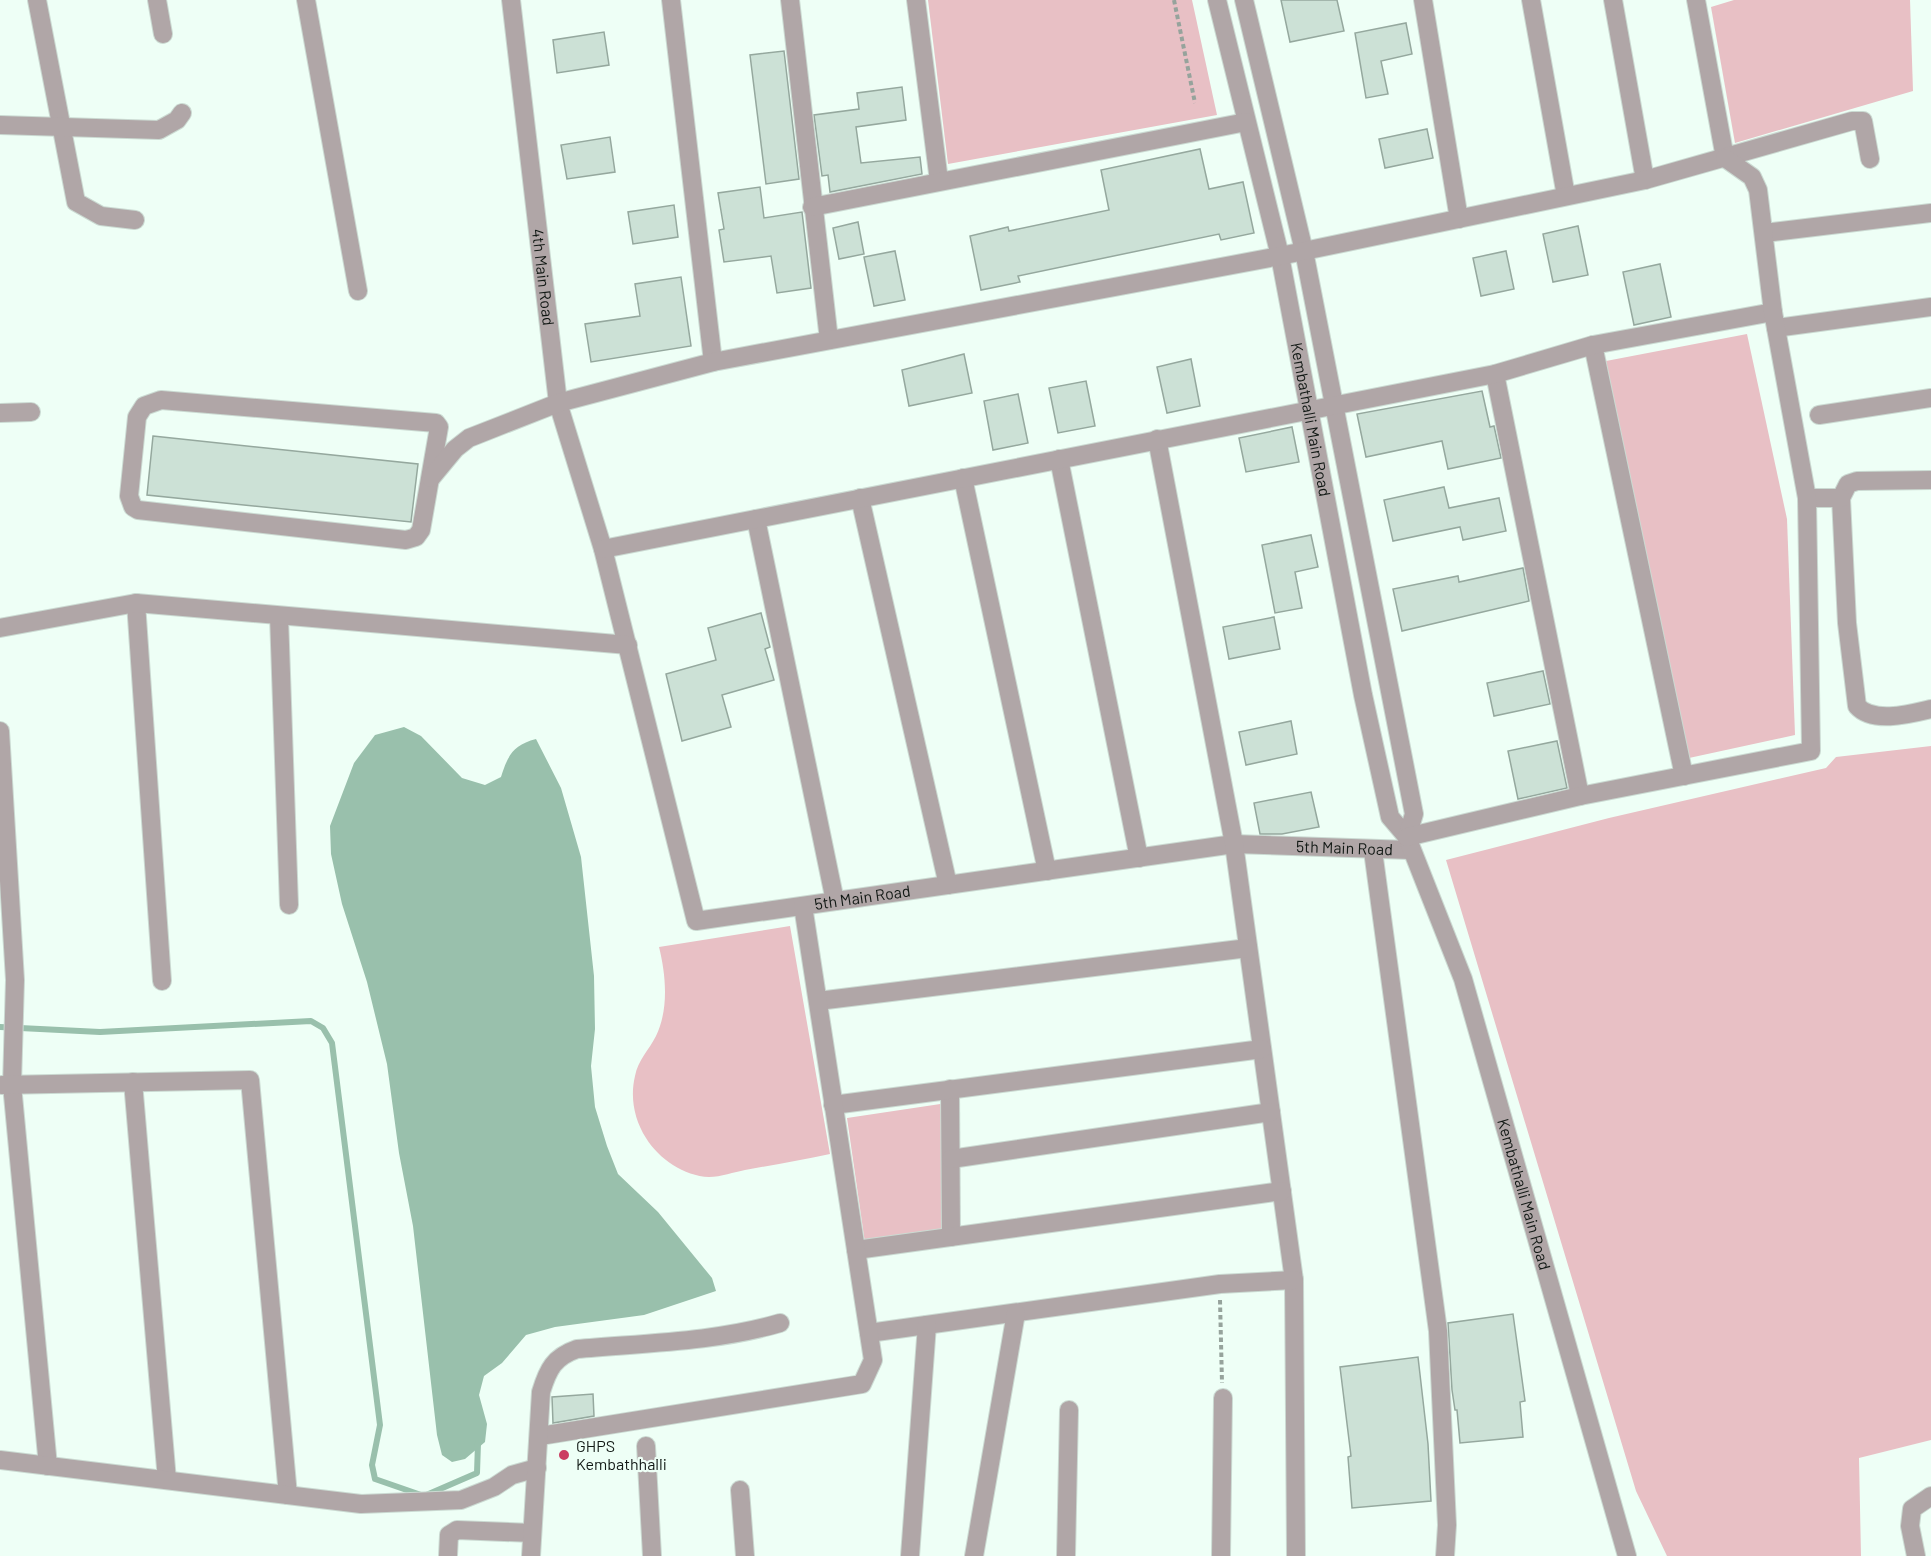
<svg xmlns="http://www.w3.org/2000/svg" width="1931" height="1556" font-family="Barlow,sans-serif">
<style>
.green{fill:#e8c0c5}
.water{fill:#99c0ac}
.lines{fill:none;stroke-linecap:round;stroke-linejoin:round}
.stream{stroke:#99c0ac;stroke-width:6}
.building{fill:#cce1d6;stroke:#95a89e;stroke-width:1.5}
.minor-casing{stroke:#cbdad2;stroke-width:20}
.path{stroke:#96a39c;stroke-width:4;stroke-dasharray:4.5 3;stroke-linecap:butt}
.minor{stroke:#b0a6a7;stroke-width:18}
.poi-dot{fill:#cb3c61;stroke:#eefff6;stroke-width:2}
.labels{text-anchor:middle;stroke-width:4.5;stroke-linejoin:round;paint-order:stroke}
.street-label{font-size:16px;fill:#111814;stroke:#eefff6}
.poi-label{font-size:16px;fill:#111814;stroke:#eefff6;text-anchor:start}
</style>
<rect width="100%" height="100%" fill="#eefff6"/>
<g class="green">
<path d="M928,0H1192L1217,115L948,164Z"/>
<path d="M1734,0H1910L1913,91L1735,143L1711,7Z"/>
<path d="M1747,334L1787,519L1795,735L1689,758L1606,361Z"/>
<path d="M1931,746V1440L1859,1458L1861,1556H1667L1636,1491L1446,860L1609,818L1826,768L1836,757Z"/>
<path d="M790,926L830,1154C802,1160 773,1165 745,1170C734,1172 721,1177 709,1177C684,1176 659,1159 646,1138C634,1119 630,1097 635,1076C638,1060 649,1050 656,1036C669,1009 666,975 659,947Z"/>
<path d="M947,1103L943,1231L865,1243L847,1118Z"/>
</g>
<path class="water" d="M404,727L421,736L462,778L485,785L501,777C508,755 513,745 536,739L561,788L581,857L594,976L595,1029L591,1066L595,1107L607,1146L618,1174L658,1212L712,1278L716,1291L644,1315L555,1327L526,1335L502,1363L484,1376L479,1395L487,1424L485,1442L465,1459L452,1462L442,1455L437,1435L413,1226L399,1153L387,1064L367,982L342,904L331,854L330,826L354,763L375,735Z"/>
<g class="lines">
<path class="stream" d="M0,1027L100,1032L311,1021L323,1028L332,1043L380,1425L372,1465L375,1479L424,1496L477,1473L478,1443"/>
</g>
<g class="building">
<path d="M1281,0H1337L1344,31L1290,42Z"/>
<path d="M1406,23L1412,54L1381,61L1388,94L1366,98L1355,33Z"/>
<path d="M604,32L609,65L557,73L553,40Z"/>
<path d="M784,51L799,179L766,184L750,55Z"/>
<path d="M902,87L906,120L856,127L861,163L920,157L922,174L830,192L828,175L822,176L814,115L859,109L857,93Z"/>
<path d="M1427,129L1433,158L1385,168L1379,139Z"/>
<path d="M610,137L615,172L567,179L561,145Z"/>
<path d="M1200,149L1209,189L1243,182L1254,233L1221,240L1219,234L1018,276L1020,282L981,290L970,236L1008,227L1009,231L1109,210L1101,170Z"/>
<path d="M760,187L764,218L802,212L811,288L777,293L771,256L724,262L719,230L724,229L718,193Z"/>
<path d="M674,205L678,237L633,244L628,212Z"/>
<path d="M858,222L864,254L839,259L833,228Z"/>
<path d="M1578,226L1588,275L1553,282L1543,234Z"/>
<path d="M895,251L905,300L874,306L864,257Z"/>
<path d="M1506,251L1514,289L1481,296L1473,258Z"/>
<path d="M1660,264L1671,317L1634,325L1623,272Z"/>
<path d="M681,277L691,346L591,362L585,324L640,316L635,284Z"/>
<path d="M964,354L972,393L909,406L902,370Z"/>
<path d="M1191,359L1200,406L1167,413L1157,367Z"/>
<path d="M1086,381L1095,426L1058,433L1049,388Z"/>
<path d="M1482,391L1490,427L1494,426L1501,458L1448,469L1442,441L1366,457L1357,414Z"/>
<path d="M1018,394L1028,443L993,450L984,401Z"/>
<path d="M1292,427L1299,462L1246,472L1239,438Z"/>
<path d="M153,436L418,464L411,522L147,495Z"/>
<path d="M1444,487L1449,508L1499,498L1506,531L1463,540L1460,527L1393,541L1384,500Z"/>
<path d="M1311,535L1318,567L1295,572L1302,608L1275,613L1262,545Z"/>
<path d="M1523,568L1529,601L1402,631L1393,589L1458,576L1459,582Z"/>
<path d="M761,613L770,647L765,649L774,680L722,695L731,727L682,741L666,674L716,660L708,628Z"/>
<path d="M1274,617L1280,649L1229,659L1223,627Z"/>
<path d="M1543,671L1550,704L1494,716L1487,683Z"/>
<path d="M1291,721L1297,754L1246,765L1239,732Z"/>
<path d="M1557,741L1567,788L1518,799L1508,751Z"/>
<path d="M1311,792L1319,827L1282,834H1260L1254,803Z"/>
<path d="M1513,1314L1525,1401L1520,1402L1523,1437L1460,1443L1457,1410H1455L1452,1390L1448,1323Z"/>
<path d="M1418,1357L1428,1444L1431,1501L1352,1508L1348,1457L1351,1456L1340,1367Z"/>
<path d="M593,1394L594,1416L553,1423L552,1397Z"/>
</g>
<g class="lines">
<g class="minor-casing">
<g id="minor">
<path d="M37,0L76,202L101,216L135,220"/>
<path d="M157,0L163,34"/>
<path d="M306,0L358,291"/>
<path id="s1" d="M511,0L558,403L603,549L696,921L1234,844L1410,850"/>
<path d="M671,0L713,362"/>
<path d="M790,0L829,340"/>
<path d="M916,0L939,181"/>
<path id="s2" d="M1217,0L1280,256L1363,695L1390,817L1407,837L1463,979L1627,1556"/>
<path d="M1244,0L1304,251L1414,814L1407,837"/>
<path d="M1423,0L1459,219"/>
<path d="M1531,0L1566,196"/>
<path d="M1613,0L1645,180"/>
<path d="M1696,0L1725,158"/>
<path d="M0,125L159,130L177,120L182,113"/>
<path d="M812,207L1246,122"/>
<path d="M1764,233L1931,213"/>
<path d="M1776,328L1931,307"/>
<path d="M1593,345L1684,776"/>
<path d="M1495,374L1580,796"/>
<path d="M161,400L436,423L439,427L421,530L416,537L406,540L138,510L133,507L129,496L137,417L144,406Z"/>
<path d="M0,413L31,412"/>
<path d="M1819,415L1931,398"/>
<path d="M1157,439L1234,844L1294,1280L1296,1556"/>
<path d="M1059,459L1139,858"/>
<path d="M431,478L455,449L469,438L558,403L713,362L1280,256L1645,180L1852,121H1863L1870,159"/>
<path d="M963,478L1047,871"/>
<path d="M1931,480L1857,481L1848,484L1841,498L1847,623L1857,706C1873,724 1910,714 1931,709"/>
<path d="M860,498L948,885"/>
<path d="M1807,498H1841"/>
<path d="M756,519L835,901"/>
<path d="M603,549L1495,374L1593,345L1773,312"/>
<path d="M136,603L162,981"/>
<path d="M279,616L289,905"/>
<path d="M0,628L136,603L628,645"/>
<path d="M0,731L15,980L12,1085L48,1466"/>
<path d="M1407,837L1580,796L1811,751L1807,498L1773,312L1758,190L1752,177L1725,158"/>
<path d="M1373,851L1438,1331L1447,1525L1445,1556"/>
<path d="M818,1001L1248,948"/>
<path d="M133,1082L167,1480"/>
<path d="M2,1085L250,1080L288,1495"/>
<path d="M950,1089L951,1237"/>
<path d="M833,1105L1262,1049"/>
<path d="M951,1159L1271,1112"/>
<path d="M856,1250L1282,1191"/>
<path d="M869,1333L1220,1284L1294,1280"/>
<path d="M540,1436L862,1384L873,1360L803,906"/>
<path d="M646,1446L652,1556"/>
<path d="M0,1460L361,1504L461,1500L494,1487L512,1475L537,1468"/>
<path d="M740,1490L745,1556"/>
<path d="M448,1556L449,1535L457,1530L532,1533"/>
<path d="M531,1556L541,1392C548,1369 554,1357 577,1349C644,1343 716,1342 780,1323"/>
<path d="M910,1556L927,1325"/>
<path d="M974,1556L1016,1313"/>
<path d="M1066,1556L1069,1410"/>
<path d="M1221,1556L1223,1398"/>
<path d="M1916,1556L1910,1526L1912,1509L1931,1496"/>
</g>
</g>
<g class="path">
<path d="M1174,0L1195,103"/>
<path d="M1220,1300L1222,1383"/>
</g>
<use href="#minor" class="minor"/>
</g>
<circle class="poi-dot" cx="564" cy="1455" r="6"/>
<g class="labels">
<g class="street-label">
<text dy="6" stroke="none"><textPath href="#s1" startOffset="279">4th Main Road</textPath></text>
<text dy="6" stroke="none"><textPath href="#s2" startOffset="430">Kembathalli Main Road</textPath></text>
<text dy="6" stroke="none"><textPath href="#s1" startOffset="1596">5th Main Road</textPath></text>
<text dy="6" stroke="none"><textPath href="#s1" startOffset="1110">5th Main Road</textPath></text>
<text dy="6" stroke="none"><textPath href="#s2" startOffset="1238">Kembathalli Main Road</textPath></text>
</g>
<g class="poi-label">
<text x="576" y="1452">GHPS<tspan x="576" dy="18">Kembathhalli</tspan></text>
</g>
</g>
</svg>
